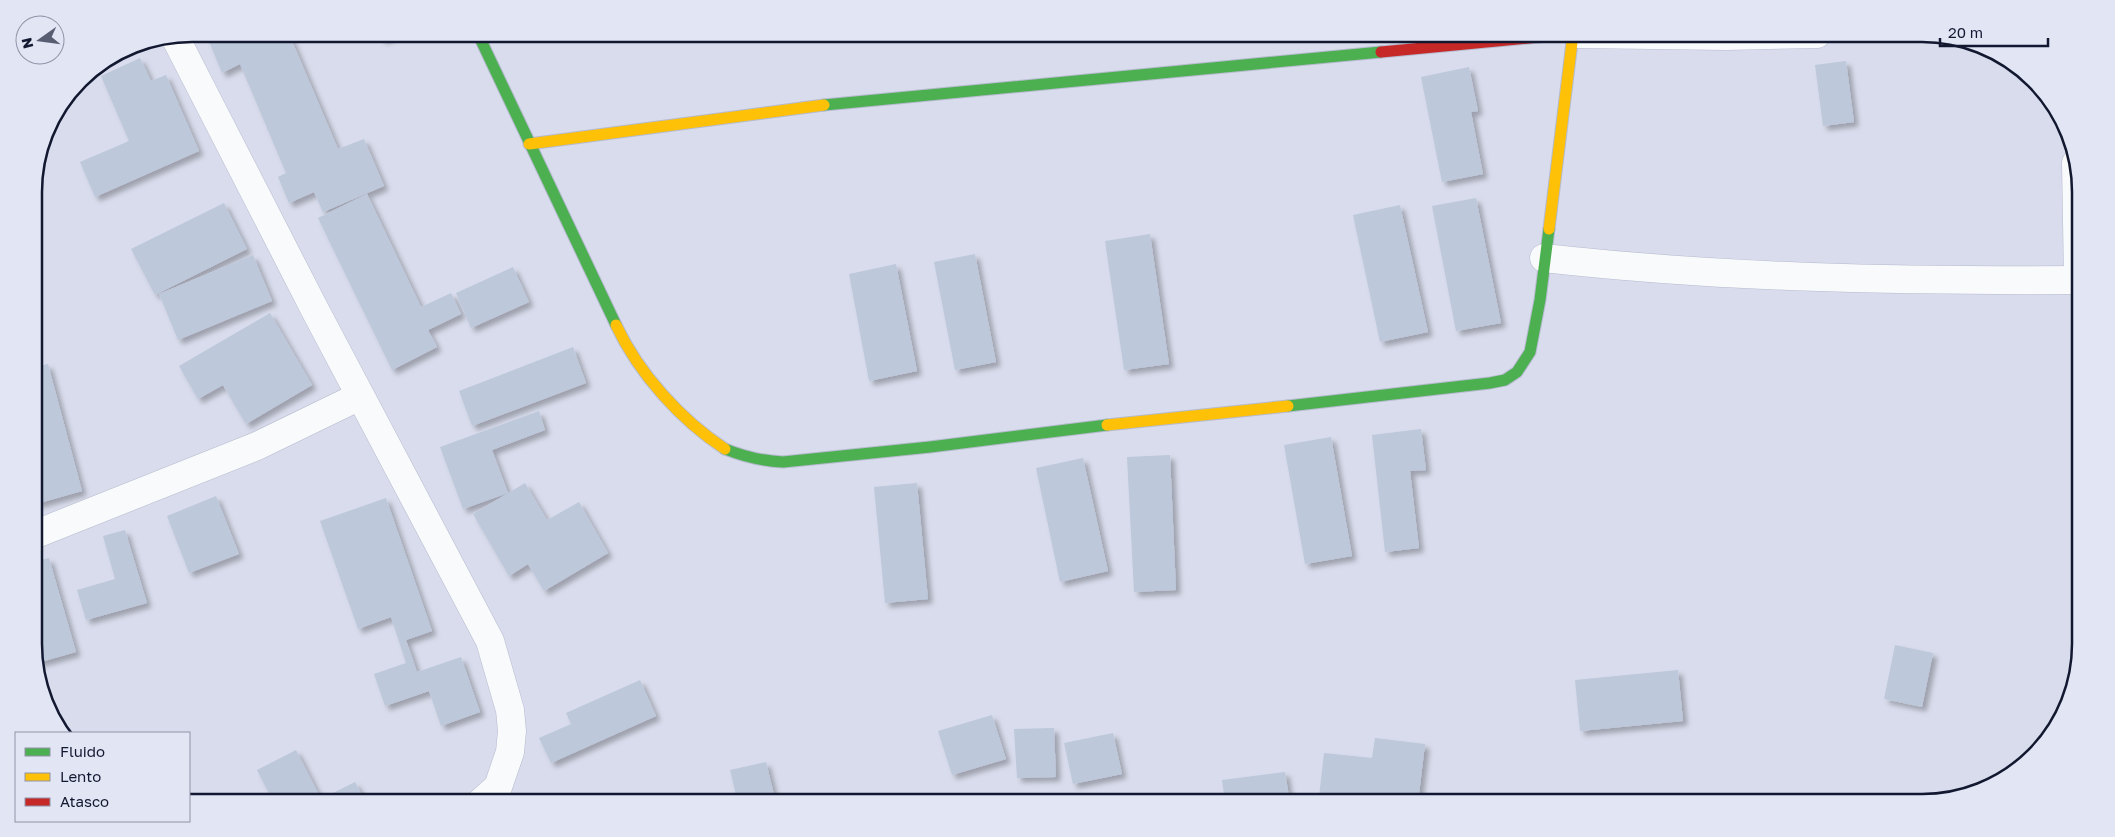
<svg xmlns="http://www.w3.org/2000/svg" width="2115" height="837" font-family="'Golos Text',sans-serif">
<style>
.building{fill:#bdc8db;filter:url(#shadow)}
.lines{fill:none;stroke-linecap:round;stroke-linejoin:round}
.street-casing{stroke:#b5bace;stroke-width:29}
.fast-casing{stroke:#b5bace;stroke-width:13}
.slow-casing{stroke:#b5bace;stroke-width:13}
.jam-casing{stroke:#b5bace;stroke-width:13}
.street{stroke:#f9fafc;stroke-width:28}
.fast{stroke:#4caf50;stroke-width:11}
.slow{stroke:#ffc107;stroke-width:11}
.jam{stroke:#c62828;stroke-width:11}
.rim{fill:none;stroke:#131831;stroke-width:2.5}
</style>
<defs>
<filter id="shadow"><feDropShadow dx="4.5" dy="4.5" stdDeviation="2.5" flood-color="#0004"/></filter>
</defs>
<rect width="100%" height="100%" fill="#d8dcec"/>
<g class="building">
<path d="M206,34H289L338,149L364,139L384,186L323,212L314,192L289,203L278,177L286,173L240,64L222,73Z"/>
<path d="M379,34H395L382,40Z"/>
<path d="M140,58L151,81L166,75L199,151L95,197L80,162L129,141L101,76Z"/>
<path d="M1846,61L1854,122L1823,126L1815,65Z"/>
<path d="M1469,67L1478,111L1471,112L1483,174L1442,182L1421,77Z"/>
<path d="M367,194L421,307L451,293L461,314L428,330L437,347L392,370L318,218Z"/>
<path d="M1476,198L1501,323L1456,331L1432,206Z"/>
<path d="M224,203L247,249L155,295L131,249Z"/>
<path d="M1400,205L1428,332L1380,342L1353,215Z"/>
<path d="M1150,234L1169,364L1124,370L1105,241Z"/>
<path d="M975,254L996,362L955,370L934,262Z"/>
<path d="M253,255L272,301L178,340L159,294Z"/>
<path d="M896,264L917,371L869,381L849,274Z"/>
<path d="M513,267L529,302L471,328L456,293Z"/>
<path d="M270,313L312,385L246,424L223,385L198,399L179,366Z"/>
<path d="M573,347L586,383L472,426L459,391Z"/>
<path d="M48,364L82,491L36,504L35,367Z"/>
<path d="M539,411L545,430L492,450L508,493L463,509L440,447Z"/>
<path d="M1421,429L1426,470L1410,471L1419,548L1385,552L1372,435Z"/>
<path d="M1331,437L1352,556L1305,564L1284,445Z"/>
<path d="M1170,455L1176,590L1134,592L1127,457Z"/>
<path d="M1083,458L1108,571L1060,582L1036,468Z"/>
<path d="M525,483L547,520L579,502L608,553L544,591L528,564L509,576L473,514Z"/>
<path d="M917,483L928,599L885,603L874,487Z"/>
<path d="M216,496L239,554L189,573L167,516Z"/>
<path d="M386,498L432,631L406,640L417,672L461,657L480,712L441,726L429,691L385,706L374,674L406,663L391,617L358,629L320,521Z"/>
<path d="M125,530L147,603L86,620L77,590L115,579L103,536Z"/>
<path d="M49,558L76,652L37,663L36,561Z"/>
<path d="M1895,645L1933,653L1922,707L1884,699Z"/>
<path d="M1678,670L1683,721L1580,731L1575,680Z"/>
<path d="M640,680L656,716L551,763L539,738L571,724L566,713Z"/>
<path d="M992,715L1006,759L952,775L938,731Z"/>
<path d="M1054,728L1056,777L1017,778L1014,729Z"/>
<path d="M1113,733L1122,774L1073,784L1064,743Z"/>
<path d="M1375,738L1425,744L1418,803H1374L1319,797L1324,753L1372,758Z"/>
<path d="M296,750L321,799L355,782L366,803H274L257,770Z"/>
<path d="M766,762L776,803H738L730,770Z"/>
<path d="M1285,772L1290,803H1191L1190,799L1224,794L1222,780Z"/>
<path d="M734,798L735,803H716V802Z"/>
</g>
<g class="lines">
<g class="street-casing">
<g id="street">
<path d="M1579,34L1727,36L1817,34"/>
<path d="M175,37L315,310L490,641L510,710L512,731L510,752L498,787L480,803"/>
<path d="M2076,163L2078,280"/>
<path d="M1544,258C1722,278 1901,281 2080,280"/>
<path d="M36,534L257,446L360,396"/>
</g>
</g>
<g class="fast-casing">
<g id="fast">
<path d="M478,34L616,325"/>
<path d="M824,105L1381,52"/>
<path d="M1288,406L1490,383L1505,380L1517,372L1530,352L1540,300L1549,229"/>
<path d="M725,449C745,457 762,461 783,462L930,447L1107,425"/>
</g>
</g>
<g class="slow-casing">
<g id="slow">
<path d="M529,144L824,105"/>
<path d="M1549,229L1573,34"/>
<path d="M616,325C639,374 681,420 725,449"/>
<path d="M1107,425L1288,406"/>
</g>
</g>
<g class="jam-casing">
<path id="jam" d="M1381,52L1570,34"/>
</g>
<use href="#street" class="street"/>
<use href="#fast" class="fast"/>
<use href="#slow" class="slow"/>
<use href="#jam" class="jam"/>
</g>
<path d="M0 0H2115V837H0ZM192 42H1922A150 150 0 0 1 2072 192V644A150 150 0 0 1 1922 794H192A150 150 0 0 1 42 644V192A150 150 0 0 1 192 42Z" fill="#e1e5f4" fill-rule="evenodd"/>
<path class="rim" d="M192 42H1922A150 150 0 0 1 2072 192V644A150 150 0 0 1 1922 794H192A150 150 0 0 1 42 644V192A150 150 0 0 1 192 42Z"/>
<rect x="15" y="732" width="175" height="90" fill="#e1e5f4" stroke="#8f93a6"/>
<rect x="25" y="748" width="25" height="8" fill="#4caf50" stroke="#8f93a6"/>
<text x="60" y="757" font-size="15" fill="#131831">Fluido</text>
<rect x="25" y="773" width="25" height="8" fill="#ffc107" stroke="#8f93a6"/>
<text x="60" y="782" font-size="15" fill="#131831">Lento</text>
<rect x="25" y="798" width="25" height="8" fill="#c62828" stroke="#8f93a6"/>
<text x="60" y="807" font-size="15" fill="#131831">Atasco</text>
<g transform="translate(40 40) rotate(256)"><circle r="24" fill="#e1e5f4" stroke="#8f93a6"/>
<path d="M0-4L9 19L0 12L-9 19Z" fill="#585d72"/>
<text y="-8" font-size="14" font-weight="bold" text-anchor="middle" fill="#131831">N</text>
</g>
<path d="M1940 38v8h108v-8" fill="none" stroke="#131831" stroke-width="2.5"/>
<text x="1948" y="38" font-size="15" fill="#131831" stroke="#e1e5f4" stroke-width="4" paint-order="stroke">20 m</text>
</svg>
